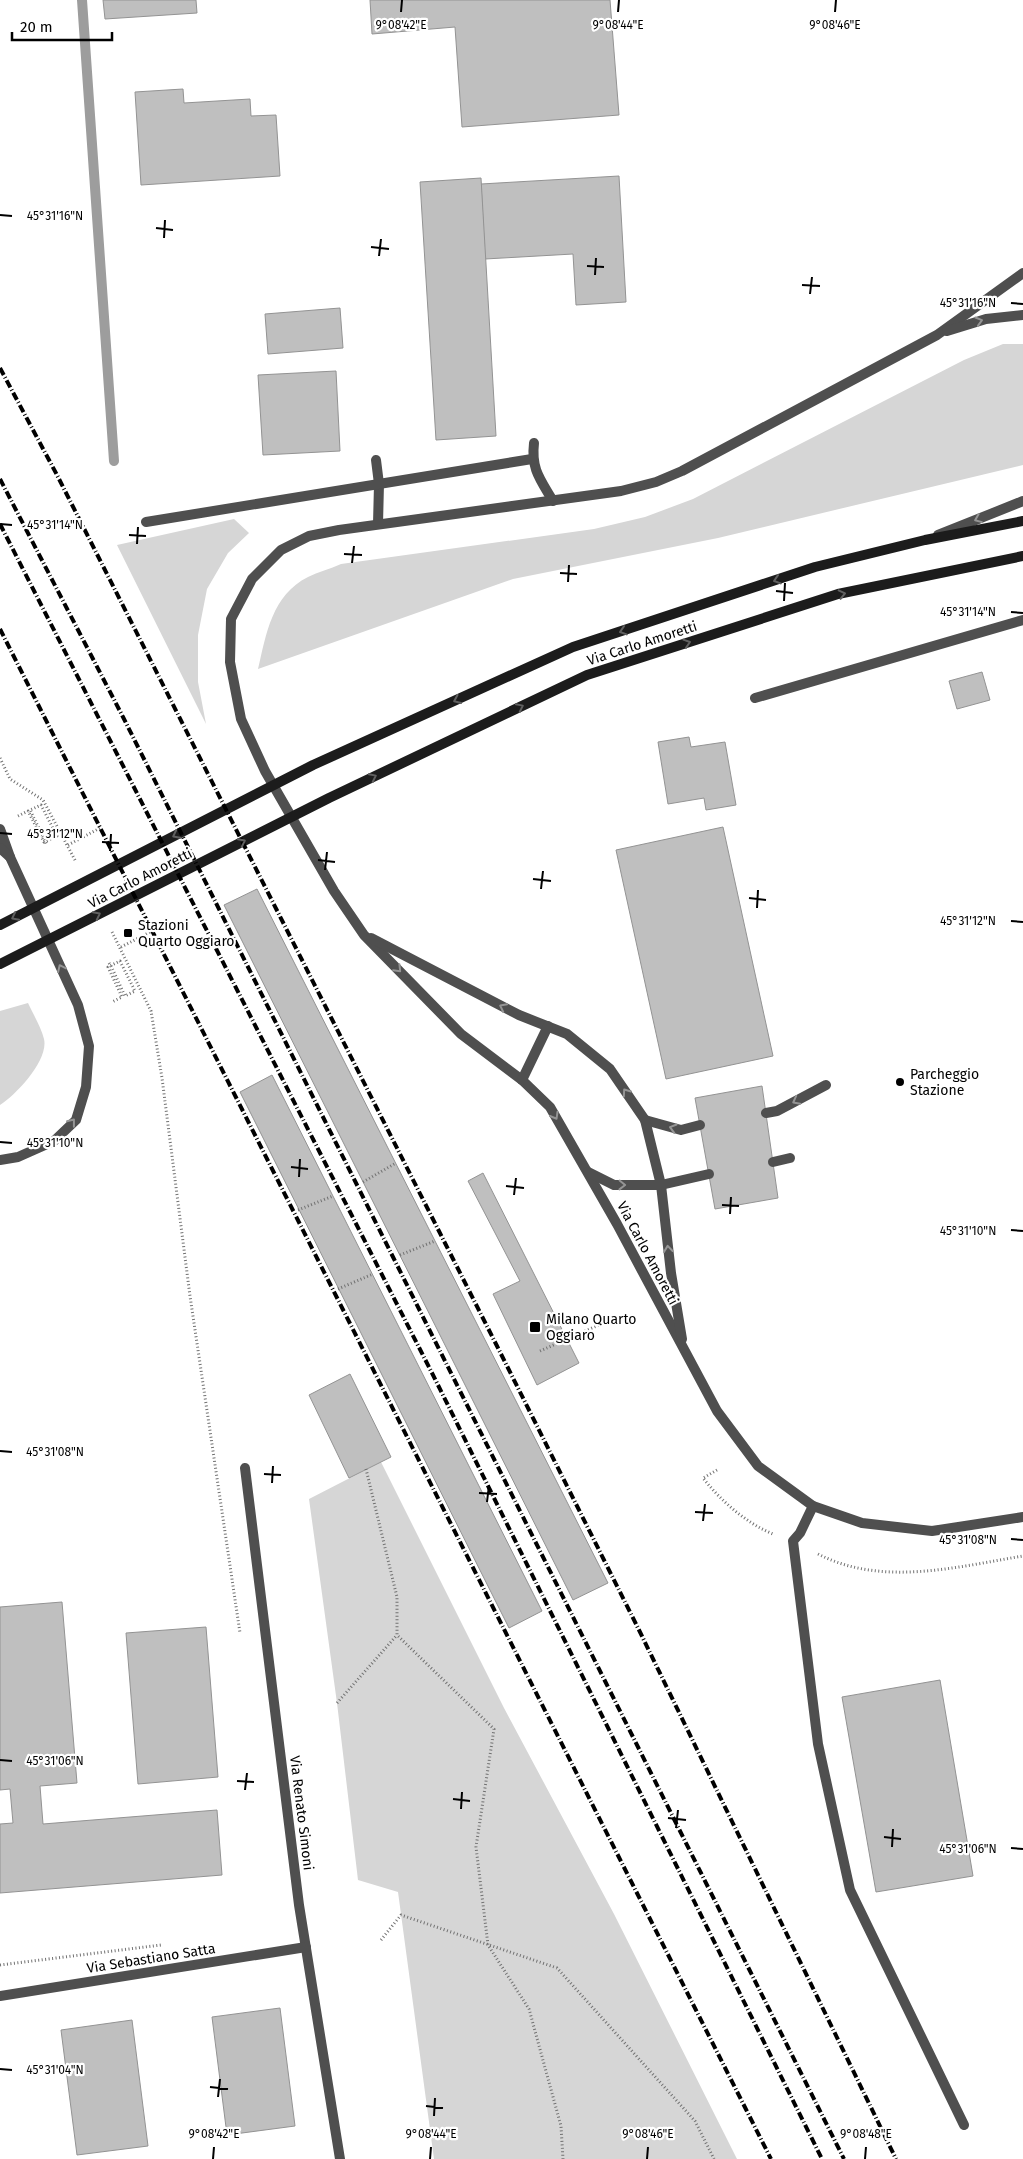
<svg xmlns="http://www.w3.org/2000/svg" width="1023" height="2159" font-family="'Fira Sans',sans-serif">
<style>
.green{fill:#d6d6d6}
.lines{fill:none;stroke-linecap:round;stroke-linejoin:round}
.stream{stroke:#9d9d9d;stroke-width:10}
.building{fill:#bfbfbf;stroke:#939393}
.path{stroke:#717171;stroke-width:3;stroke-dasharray:1 2.5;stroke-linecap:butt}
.lane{stroke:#4f4f4f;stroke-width:10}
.street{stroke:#4f4f4f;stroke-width:10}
.secondary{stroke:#1c1c1c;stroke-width:10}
.rail{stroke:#000;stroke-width:4;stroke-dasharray:8 2.5 1 2.5;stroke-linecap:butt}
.oneway{stroke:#959595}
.oneway2{stroke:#606060}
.ticks{fill:none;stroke:#000;stroke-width:2}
.poi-dot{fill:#000;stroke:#fff;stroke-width:2}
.labels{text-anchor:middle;stroke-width:4.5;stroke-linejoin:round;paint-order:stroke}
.street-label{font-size:14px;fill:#000;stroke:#fff}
.poi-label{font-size:14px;fill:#000;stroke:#fff;text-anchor:start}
.ticks-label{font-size:12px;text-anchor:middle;fill:#000;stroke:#fff;stroke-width:4.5;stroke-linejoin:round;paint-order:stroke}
</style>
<rect width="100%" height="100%" fill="#fff"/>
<g class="green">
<path d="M1003,344H1023V465L718,538L513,579L258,669C266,634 272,595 308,577C318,572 330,569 341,564L594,529L645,517L693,499L964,360Z"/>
<path d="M234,519L249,533L228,553L207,589L198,635V682L206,724L117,545Z"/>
<path d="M28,1003C33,1014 41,1027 44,1039C49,1060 16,1095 0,1105V1011Z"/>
<path d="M381,1462L504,1708L614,1914L737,2159H434L398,1892L358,1880L337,1703L309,1499Z"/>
</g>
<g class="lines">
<path class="stream" d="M82,0L114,461"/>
</g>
<g class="building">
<path d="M103,0H196L197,13L105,19Z"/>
<path d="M370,0H610L619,115L462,127L455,27L372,34Z"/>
<path d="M183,89L184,103L250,99L251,116L276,115L280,176L141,185L135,92Z"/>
<path d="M619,176L626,302L576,305L573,254L485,259L481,184Z"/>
<path d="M481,178L496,436L436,440L420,182Z"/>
<path d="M340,308L343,348L268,354L265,314Z"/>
<path d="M336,371L340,451L263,455L258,375Z"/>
<path d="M982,672L990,700L957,709L949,681Z"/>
<path d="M689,737L691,747L725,742L736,805L706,810L704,798L668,804L658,742Z"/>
<path d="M723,827L773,1056L666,1079L616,850Z"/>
<path d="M257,889L608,1583L573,1600L224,905Z"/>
<path d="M272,1075L542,1611L509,1628L240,1092Z"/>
<path d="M762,1086L778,1198L715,1209L695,1098Z"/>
<path d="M483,1173L579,1363L537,1385L493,1294L520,1281L468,1181Z"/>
<path d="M350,1374L391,1457L349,1478L309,1395Z"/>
<path d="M62,1602L77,1783L40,1786L43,1824L217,1810L222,1875L0,1893V1824L13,1823L10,1789L0,1790V1607Z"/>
<path d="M206,1627L218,1777L138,1784L126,1633Z"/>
<path d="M940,1680L973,1876L876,1892L842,1697Z"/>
<path d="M280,2008L295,2126L227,2135L212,2017Z"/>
<path d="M132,2020L148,2146L77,2155L61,2030Z"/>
</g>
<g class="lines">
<g class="path">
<path d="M0,758L10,779L43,800L76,862"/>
<path d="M18,816L28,811L44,842L57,836L41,805L30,810L47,845"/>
<path d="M68,845L102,827"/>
<path d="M112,932L151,1011L162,1078L190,1296L240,1633"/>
<path d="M121,947L154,930"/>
<path d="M109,963L111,966L125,996L135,991L120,961L108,967L122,997L112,1002"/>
<path d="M363,1182L396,1163"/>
<path d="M298,1210L333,1196"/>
<path d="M400,1255L435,1241"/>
<path d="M338,1289L373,1274"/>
<path d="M540,1351L617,1317"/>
<path d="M366,1469L397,1597V1635L494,1729L476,1847L488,1945L529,2009L561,2126L563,2159"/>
<path d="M717,1470L703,1478C721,1501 746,1523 773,1534"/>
<path d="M818,1554C882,1587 956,1567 1023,1556"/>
<path d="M337,1703L397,1635"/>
<path d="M381,1940L401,1915L557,1968L695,2121L714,2159"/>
<path d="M0,1965L161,1945"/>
</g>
<g class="lane">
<path d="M534,443C531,469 540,479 553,501"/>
<path d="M376,460L379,484L378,524"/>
<path d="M146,522L532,459"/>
<path d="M755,698L1023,620"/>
<path d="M0,829L10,857"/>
<path d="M766,1113L777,1111L826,1085"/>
<path d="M645,1120L681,1130L700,1125"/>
<path d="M773,1162L790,1158"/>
<path d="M813,1506L800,1533L793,1541L818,1744L850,1890L964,2125"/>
</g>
<g class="street">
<path d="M1023,273L937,335L682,471L656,482L621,491L339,530L309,536L281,550L252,579L231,619L230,662L241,719L265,771L334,891L364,935L461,1034L522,1080L550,1107L617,1224L717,1411L758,1466L813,1506L862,1523L932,1531L1023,1517"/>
<path d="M947,331L986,319L1023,315"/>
<path d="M938,535L1023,501"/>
<path d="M0,848L10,857L78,1005L89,1046L86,1087L76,1120L54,1141L18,1157L0,1160"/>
<path d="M371,938L519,1015L567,1034L610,1069L645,1120L661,1185L671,1273L682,1339"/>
<path d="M522,1080L548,1026"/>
<path d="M588,1172L614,1185H661L709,1174"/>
<path d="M245,1468L299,1905L340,2159"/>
<path d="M0,1996L306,1947"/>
</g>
<g class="secondary">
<path d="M0,925L313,765L573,647L815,567L925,540L1023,521"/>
<path d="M0,964L329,798L587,675L838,594L1023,556"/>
</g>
<g class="rail">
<path d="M0,368L57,475L497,1346L639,1630L896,2159"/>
<path d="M0,479L123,717L844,2159"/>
<path d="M0,524L432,1373L822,2159"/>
<path d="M0,629L771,2159"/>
</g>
</g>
<defs><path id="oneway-chevron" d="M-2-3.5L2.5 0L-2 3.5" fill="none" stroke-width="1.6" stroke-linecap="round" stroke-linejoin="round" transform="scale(1.25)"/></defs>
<g class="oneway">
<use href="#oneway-chevron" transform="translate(979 321) rotate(-17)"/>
<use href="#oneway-chevron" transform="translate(978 519) rotate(158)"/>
<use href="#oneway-chevron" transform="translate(61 968) rotate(-115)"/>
<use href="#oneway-chevron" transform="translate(398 969) rotate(46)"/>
<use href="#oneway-chevron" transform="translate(503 1007) rotate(-153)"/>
<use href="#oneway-chevron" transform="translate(626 1092) rotate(-125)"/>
<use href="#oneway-chevron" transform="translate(796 1101) rotate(152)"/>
<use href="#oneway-chevron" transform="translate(555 1116) rotate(60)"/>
<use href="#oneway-chevron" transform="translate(72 1122) rotate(-52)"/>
<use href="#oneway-chevron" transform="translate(673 1128) rotate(-164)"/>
<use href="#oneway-chevron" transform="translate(622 1185) rotate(1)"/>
<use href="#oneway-chevron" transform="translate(668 1249) rotate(-96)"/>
</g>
<g class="oneway2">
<use href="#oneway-chevron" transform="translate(777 580) rotate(162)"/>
<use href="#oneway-chevron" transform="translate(842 594) rotate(-13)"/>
<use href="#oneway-chevron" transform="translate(623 631) rotate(162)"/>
<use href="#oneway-chevron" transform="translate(687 643) rotate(-18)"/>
<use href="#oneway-chevron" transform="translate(457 700) rotate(156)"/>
<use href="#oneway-chevron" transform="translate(520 707) rotate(-26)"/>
<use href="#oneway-chevron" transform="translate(373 777) rotate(-26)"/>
<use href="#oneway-chevron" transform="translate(176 835) rotate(153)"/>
<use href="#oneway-chevron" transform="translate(242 842) rotate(-27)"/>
<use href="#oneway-chevron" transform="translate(97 915) rotate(-27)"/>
<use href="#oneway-chevron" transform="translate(15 917) rotate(153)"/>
</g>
<path class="ticks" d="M401,12L402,0M618,12L619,0M835,12L836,0M0,215L12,216M156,228L173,230M164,238L165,220M371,247L389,249M379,256L381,239M587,266L604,267M595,275L596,258M802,285L820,286M810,294L812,277M1011,303L1023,304M0,524L12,525M129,535L146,536M137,544L138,527M344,554L362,555M352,563L354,546M560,573L577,574M568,582L569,565M776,591L793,593M784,601L785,583M1011,612L1023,613M0,833L12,834M102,842L119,843M110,851L111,834M318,860L335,862M325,870L327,852M533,879L551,881M541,889L543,871M749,898L766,900M757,908L758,890M1011,921L1023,922M0,1142L12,1143M291,1167L308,1169M299,1177L300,1159M506,1186L524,1188M514,1195L516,1178M722,1205L739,1206M730,1214L731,1197M1011,1230L1023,1231M0,1451L12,1452M264,1474L281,1475M272,1483L273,1466M479,1493L497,1494M487,1502L489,1485M695,1512L713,1513M703,1521L705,1504M1011,1539L1023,1540M0,1760L12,1761M237,1781L254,1782M245,1790L247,1773M453,1799L470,1801M461,1809L462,1792M668,1818L686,1820M676,1828L678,1810M884,1837L901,1839M892,1847L893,1829M1011,1848L1023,1849M0,2069L12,2070M210,2087L228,2089M218,2097L220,2079M426,2106L443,2108M434,2116L435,2098M213,2159L214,2147M430,2159L431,2147M647,2159L648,2147M865,2159L866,2147"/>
<g class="poi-dot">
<rect x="123" y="928" width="10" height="10" rx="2.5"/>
<circle cx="900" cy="1082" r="5"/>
<rect x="529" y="1321" width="12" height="12" rx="2.5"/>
</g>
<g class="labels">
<g class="street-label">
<text transform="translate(642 643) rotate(-18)" y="5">Via Carlo Amoretti</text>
<text transform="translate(140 878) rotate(-27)" y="5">Via Carlo Amoretti</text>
<text transform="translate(648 1253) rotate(62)" y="5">Via Carlo Amoretti</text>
<text transform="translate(302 1813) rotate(83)" y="5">Via Renato Simoni</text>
<text transform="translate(151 1958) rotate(-9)" y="5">Via Sebastiano Satta</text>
</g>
<g class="poi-label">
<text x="138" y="930">Stazioni<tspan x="138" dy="16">Quarto Oggiaro</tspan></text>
<text x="910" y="1079">Parcheggio<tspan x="910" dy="16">Stazione</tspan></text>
<text x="546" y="1324">Milano Quarto<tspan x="546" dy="16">Oggiaro</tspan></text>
</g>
</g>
<g class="ticks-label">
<text x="401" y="29">9°08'42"E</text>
<text x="618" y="29">9°08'44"E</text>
<text x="835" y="29">9°08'46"E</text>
<text x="55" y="220">45°31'16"N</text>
<text x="968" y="307">45°31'16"N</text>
<text x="55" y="529">45°31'14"N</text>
<text x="968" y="616">45°31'14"N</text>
<text x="55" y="838">45°31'12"N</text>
<text x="968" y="925">45°31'12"N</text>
<text x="55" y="1147">45°31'10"N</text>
<text x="968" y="1235">45°31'10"N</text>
<text x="55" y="1456">45°31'08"N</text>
<text x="968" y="1544">45°31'08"N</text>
<text x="55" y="1765">45°31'06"N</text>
<text x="968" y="1853">45°31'06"N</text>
<text x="55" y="2074">45°31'04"N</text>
<text x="214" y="2138">9°08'42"E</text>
<text x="431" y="2138">9°08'44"E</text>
<text x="648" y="2138">9°08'46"E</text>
<text x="866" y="2138">9°08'48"E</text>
</g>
<path d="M12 32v8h100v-8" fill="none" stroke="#000000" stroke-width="2.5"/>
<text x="20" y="32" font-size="15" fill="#000000" stroke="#ffffff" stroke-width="4" paint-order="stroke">20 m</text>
</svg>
